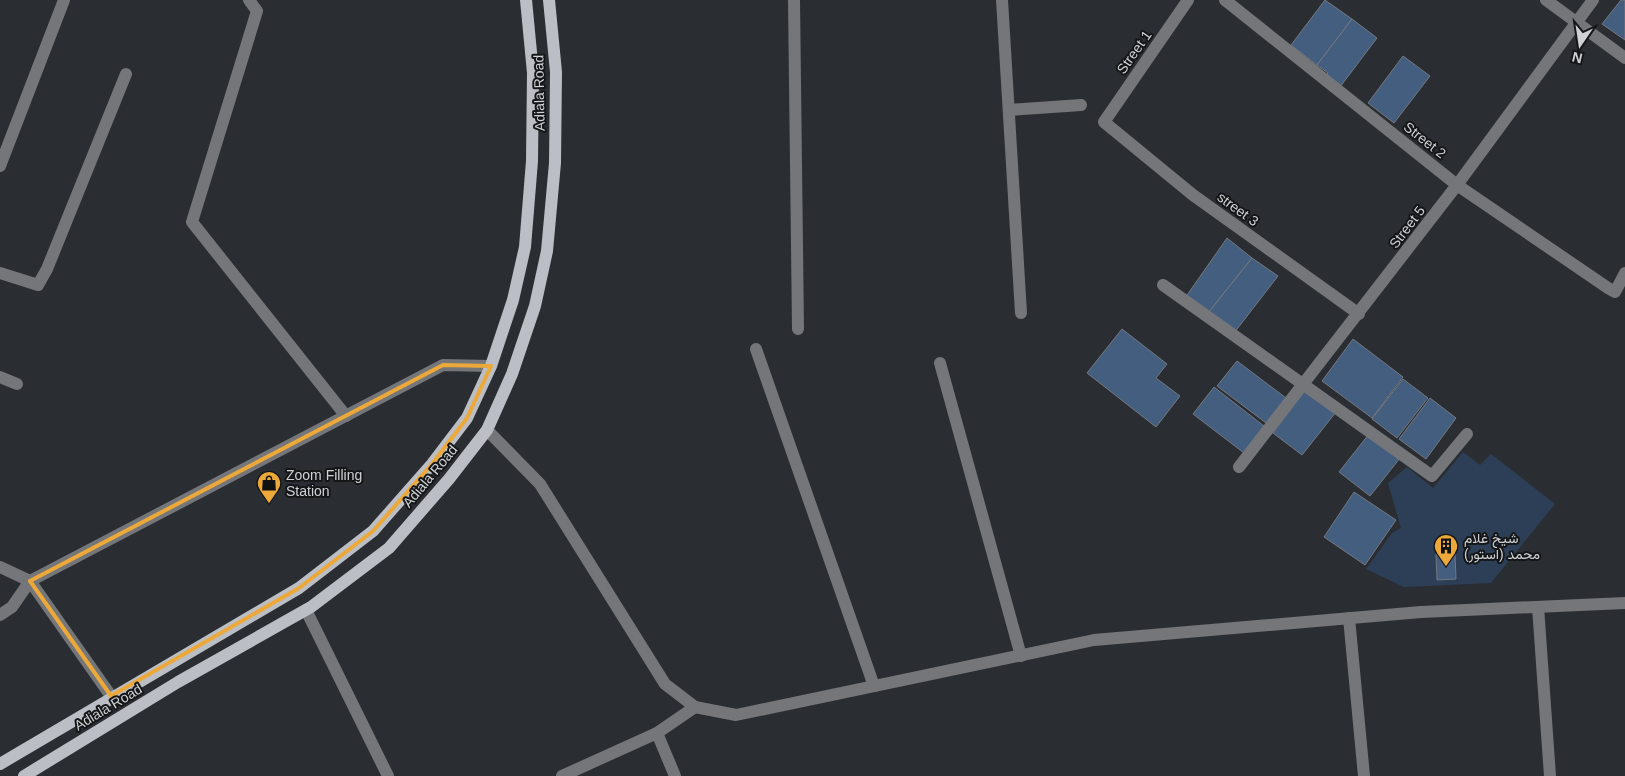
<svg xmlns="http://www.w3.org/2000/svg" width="1625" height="776" font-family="Helvetica,Vazirmatn,sans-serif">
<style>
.green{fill:#2d3f57}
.building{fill:#445e80;stroke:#74787f}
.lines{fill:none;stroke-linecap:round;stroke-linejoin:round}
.minor{stroke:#747679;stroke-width:12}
.major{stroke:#bbbfc5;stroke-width:12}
.marked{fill:none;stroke:#eca93a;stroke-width:4;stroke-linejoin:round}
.labels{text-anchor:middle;stroke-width:4;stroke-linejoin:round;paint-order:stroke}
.street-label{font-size:14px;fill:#cfd2d5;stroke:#141618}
.poi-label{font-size:14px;fill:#cfd2d5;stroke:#141618;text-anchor:start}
</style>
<rect width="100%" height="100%" fill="#2a2e33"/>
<path class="green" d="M1463,452L1480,465L1491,454L1555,504L1491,583L1404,587L1366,569L1392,533L1401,528L1388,483L1407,467L1433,488Z"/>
<g class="building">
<path d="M1325,0L1352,19L1317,65L1291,45Z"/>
<path d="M1621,0H1625V40L1602,24Z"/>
<path d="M1352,19L1377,38L1340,87L1326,76L1328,73L1317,65Z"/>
<path d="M1403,56L1430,76L1394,123L1368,103Z"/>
<path d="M1227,238L1252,258L1208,313L1185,298Z"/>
<path d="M1252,258L1278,276L1234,333L1208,313Z"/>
<path d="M1122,329L1167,364L1156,378L1180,396L1156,427L1087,373Z"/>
<path d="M1353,339L1403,377L1372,418L1322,381Z"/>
<path d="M1237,361L1286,398L1266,423L1217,386Z"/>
<path d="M1403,379L1428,398L1397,438L1372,419Z"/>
<path d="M1214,387L1264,426L1244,453L1193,414Z"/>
<path d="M1306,389L1336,412L1302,455L1273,433Z"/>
<path d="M1430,398L1456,418L1426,459L1399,439Z"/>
<path d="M1369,434L1400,458L1370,496L1339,472Z"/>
<path d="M1354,492L1396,520L1365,565L1324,537Z"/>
<path d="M1455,553L1456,579L1437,580L1436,554Z"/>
</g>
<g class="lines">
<g class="minor">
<path d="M249,0L257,11L192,222L346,416"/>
<path d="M794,0L798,329"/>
<path d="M1002,0L1021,313"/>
<path d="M1188,0L1104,122L1193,195L1359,314"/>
<path d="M1225,0L1457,185L1608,288L1615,292L1625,273"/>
<path d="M1546,0L1625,58"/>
<path d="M1009,110L1081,105"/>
<path d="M0,166L64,0"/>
<path d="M0,273L38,285L47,269L126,74"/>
<path d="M1163,285L1432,476L1467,434"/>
<path d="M756,349L874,686"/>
<path d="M940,363L1021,656"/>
<path d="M0,377L17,384"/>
<path d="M487,430L540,484L665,684L695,707L736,715L1094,640L1421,612L1625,603"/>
<path d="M1239,467L1457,185L1593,0"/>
<path d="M0,567L30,581L111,696"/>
<path d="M1538,607L1550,776"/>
<path d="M306,610L388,776"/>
<path d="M0,615L12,607L30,581L443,365L491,366"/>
<path d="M1349,618L1364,776"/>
<path d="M657,733L675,776"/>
<path d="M562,776L657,733L695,707"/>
</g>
<g class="major">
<path d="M0,764L299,588L373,531L432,464L467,418L491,366L513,300L525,247L532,161L533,73L526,0"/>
<path d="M24,776L178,682L311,607L389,548L449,479L487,430L512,374L535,306L547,251L555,163L556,72L549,0"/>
</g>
</g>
<path class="marked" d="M443,365L491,366L467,418L432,464L373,531L299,588L111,696L30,581Z"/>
<defs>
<g id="shop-pin" transform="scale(1.25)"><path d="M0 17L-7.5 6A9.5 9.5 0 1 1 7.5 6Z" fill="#eca93a" stroke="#141618"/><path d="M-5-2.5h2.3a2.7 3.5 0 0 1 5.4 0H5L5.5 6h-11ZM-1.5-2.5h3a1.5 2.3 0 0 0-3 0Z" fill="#111"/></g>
<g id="building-pin" transform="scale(1.25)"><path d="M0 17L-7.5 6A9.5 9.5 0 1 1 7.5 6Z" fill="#eca93a" stroke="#141618"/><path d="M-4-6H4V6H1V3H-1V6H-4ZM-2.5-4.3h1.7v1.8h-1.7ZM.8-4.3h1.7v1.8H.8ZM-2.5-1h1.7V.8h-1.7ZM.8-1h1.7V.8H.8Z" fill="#111"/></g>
</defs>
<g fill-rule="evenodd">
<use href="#shop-pin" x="269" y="483"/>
<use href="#building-pin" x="1446" y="546"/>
</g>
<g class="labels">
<g class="street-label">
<text transform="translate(1134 52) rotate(-55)" y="5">Street 1</text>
<text transform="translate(539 93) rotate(-91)" y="5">Adiala Road</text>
<text transform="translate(1425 140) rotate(38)" y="5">Street 2</text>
<text transform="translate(1238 209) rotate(36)" y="5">street 3</text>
<text transform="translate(1407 227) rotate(-53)" y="5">Street 5</text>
<text transform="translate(430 476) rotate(-50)" y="5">Adiala Road</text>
<text transform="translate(108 707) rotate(-31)" y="5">Adiala Road</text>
</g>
<g class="poi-label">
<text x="286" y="480">Zoom Filling<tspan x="286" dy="16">Station</tspan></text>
<text x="1464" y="543">شیخ غلام<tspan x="1464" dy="16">محمد (استور)</tspan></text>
</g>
</g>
<g transform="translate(1580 45) rotate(193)" stroke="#141618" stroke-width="4" paint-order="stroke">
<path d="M0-4L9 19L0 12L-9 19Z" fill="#cfd2d5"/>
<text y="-8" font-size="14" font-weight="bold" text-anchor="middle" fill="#cfd2d5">N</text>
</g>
</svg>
